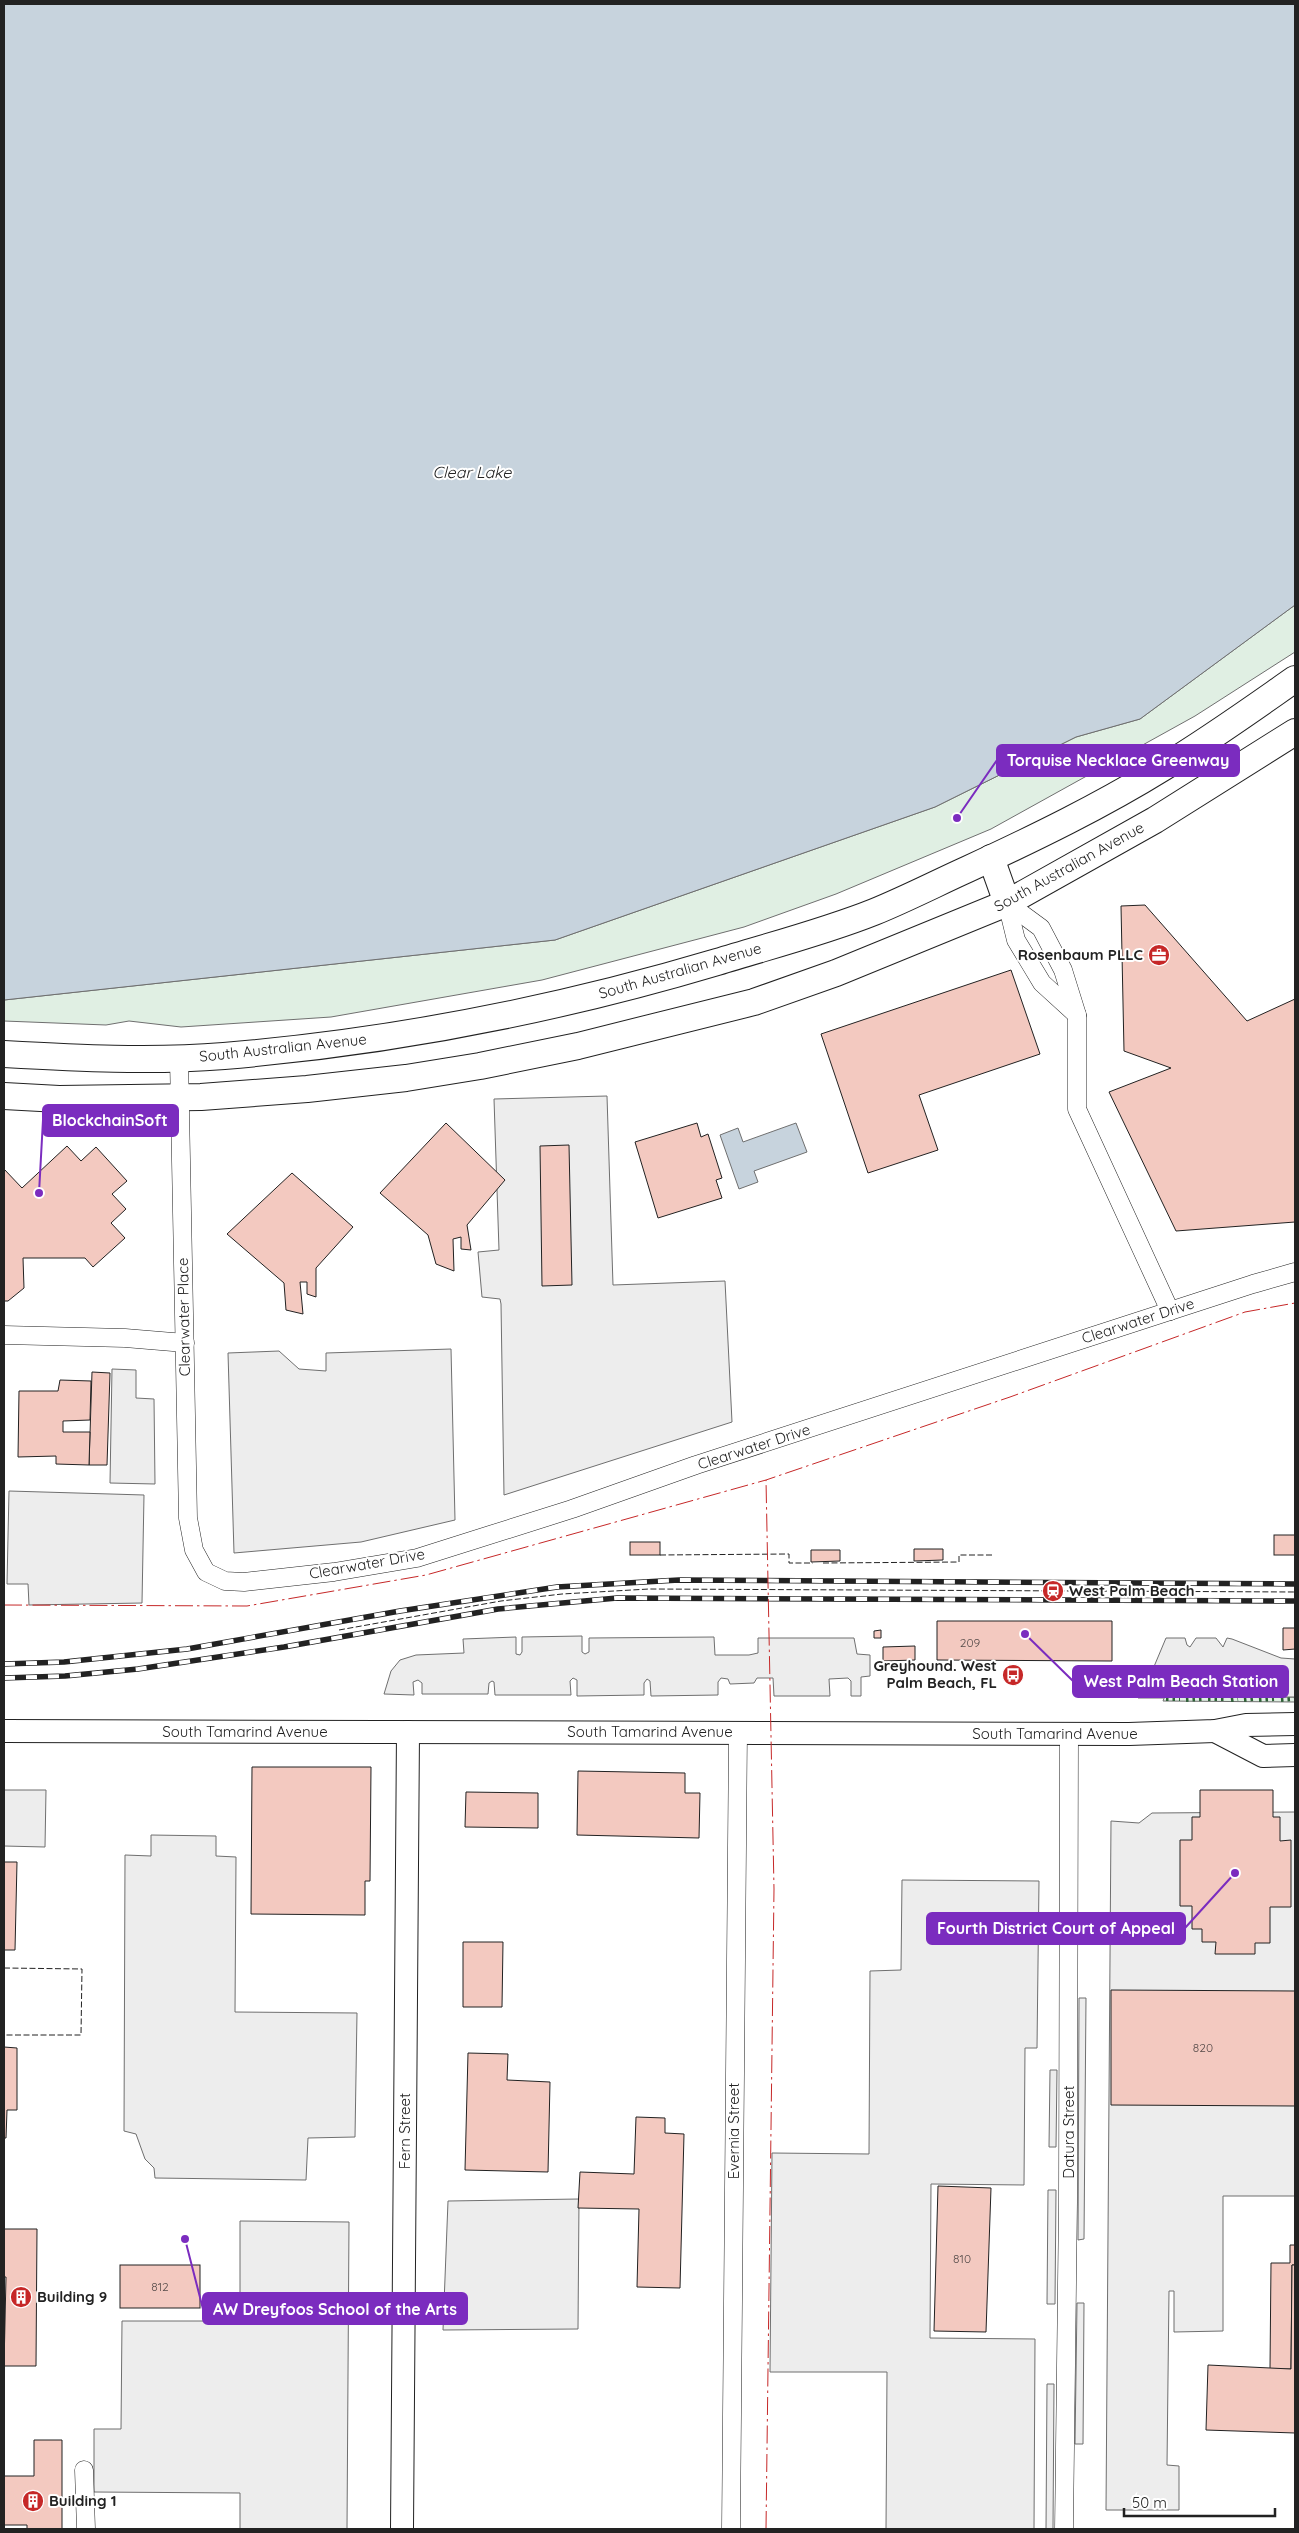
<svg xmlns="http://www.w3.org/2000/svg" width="1299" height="2533" font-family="Quicksand,sans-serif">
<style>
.green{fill:#e0efe3;stroke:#6f6f6f}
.parking{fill:#ededed;stroke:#6f6f6f}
.water{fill:#c7d3dd;stroke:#6f6f6f}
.building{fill:#f3c9c0;stroke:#222}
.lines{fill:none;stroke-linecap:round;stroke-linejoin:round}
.minor-casing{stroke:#222;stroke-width:19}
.tertiary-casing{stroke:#222;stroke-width:24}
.secondary-casing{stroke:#222;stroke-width:28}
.minor{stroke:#fff;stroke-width:18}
.tertiary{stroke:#fff;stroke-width:22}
.secondary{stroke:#fff;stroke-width:26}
.rail-casing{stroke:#222;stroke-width:5.5}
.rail{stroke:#fff;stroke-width:4;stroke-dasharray:11;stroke-linecap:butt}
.hedge{stroke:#2f5e38;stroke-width:4;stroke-dasharray:2.5 4;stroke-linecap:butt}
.fence{stroke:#222;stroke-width:1;stroke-dasharray:6 2.5;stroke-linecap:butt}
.power{stroke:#c62828;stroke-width:1;stroke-dasharray:18 4 2.5 4;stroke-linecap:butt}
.labels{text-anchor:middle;stroke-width:4;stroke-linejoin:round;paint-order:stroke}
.number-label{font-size:12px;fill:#564c4a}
.street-label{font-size:15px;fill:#222;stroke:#fff}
.poi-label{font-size:15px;font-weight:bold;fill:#222;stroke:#fff;text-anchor:start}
.water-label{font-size:16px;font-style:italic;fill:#222;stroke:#fff}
.leader{fill:none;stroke:#7b2cbf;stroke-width:2}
.callout-dot{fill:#7b2cbf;stroke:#fff;stroke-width:2}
.callout{fill:#7b2cbf;stroke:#7b2cbf;stroke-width:2}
.callout-label{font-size:16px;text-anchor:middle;font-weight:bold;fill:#fff}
</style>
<rect width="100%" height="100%" fill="#fff"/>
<g class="green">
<path d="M1295,605V652L1195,716L991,829L836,894L744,927L542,980L331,1017L181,1027L129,1021L106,1025L4,1021V1000L555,940L935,807L1076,737L1140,719Z"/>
<path d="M1223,1680L1225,1684L1219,1697H1295V1702L1163,1701L1168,1688L1176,1682H1181L1183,1686L1177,1694L1179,1697L1208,1696L1218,1681Z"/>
</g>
<g class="parking">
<path d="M607,1096L613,1285L725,1281L732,1422L504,1495L501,1304L500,1299L482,1297L478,1252L499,1250L494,1099Z"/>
<path d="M451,1349L455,1520L361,1542L234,1553L228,1353L279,1351L299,1369L326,1371V1353Z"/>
<path d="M112,1369L136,1370V1398L154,1399L155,1484L110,1483Z"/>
<path d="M9,1491L144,1495L142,1603L29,1605L28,1584H7Z"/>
<path d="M582,1636V1652L585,1654L589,1652V1638L714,1637L715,1655H749L758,1653V1638H854L857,1654L870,1655V1676L861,1677V1696H851V1681L848,1678L829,1679L830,1696H774L773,1678H757L754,1683L730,1684L728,1679L721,1678L718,1682V1695L651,1696L650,1681L647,1679L644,1683V1695L577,1696V1680L573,1678L570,1681L571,1695H495L494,1682L492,1681L489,1683L488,1694H422V1683L418,1680L413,1682L414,1695L384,1694L391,1671L400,1660L416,1655L464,1653L463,1639L516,1637V1654L520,1655L522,1652V1637Z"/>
<path d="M1166,1638H1185L1187,1645L1190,1647L1196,1638H1216L1223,1647L1227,1638L1232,1639L1281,1658L1295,1659V1697H1218L1225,1684L1223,1680L1218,1681L1209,1696L1178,1697L1183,1687L1182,1683L1178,1682L1168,1688L1164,1698H1138L1145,1688Z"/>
<path d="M4,1790H46L45,1847L4,1846Z"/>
<path d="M1295,1812V2196H1223V2331L1174,2332V2291H1169L1167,2465L1179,2466V2510H1106L1111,1821L1139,1823L1152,1813Z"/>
<path d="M151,1835L216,1836V1856L236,1857L235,2012L357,2013L355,2137L308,2138L306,2180L155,2178L154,2168L145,2159L136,2134L124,2131L125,1855L151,1856Z"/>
<path d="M902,1880L1039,1881L1037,2048H1025L1024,2185L931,2184L930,2338L1035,2339L1034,2529H886L887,2372H770L772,2153L869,2154L870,1971L901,1970Z"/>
<path d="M1079,1998H1086L1084,2239L1078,2240Z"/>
<path d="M1050,2070H1057L1056,2147H1049Z"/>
<path d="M1048,2190H1056L1055,2304H1047Z"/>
<path d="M579,2199L578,2329L443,2330L448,2201Z"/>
<path d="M240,2221L349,2222L347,2529H240V2493L94,2492V2429H121L122,2321H240Z"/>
<path d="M1077,2303H1084L1083,2444H1075Z"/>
<path d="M1047,2384H1054L1053,2529H1046Z"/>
</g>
<g class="water">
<path d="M4,4H1295V605L1140,719L1076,737L935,807L555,940L4,1000Z"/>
<path d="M796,1123L807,1152L754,1171L758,1182L739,1189L720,1135L738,1128L743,1142Z"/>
</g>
<g class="building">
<path d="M1145,905L1247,1021L1295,999V1222L1176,1231L1109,1092L1171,1068L1124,1051L1121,906Z"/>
<path d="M1011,970L1040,1054L919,1095L938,1150L868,1173L821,1034Z"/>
<path d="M446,1123L505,1180L467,1225L471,1250L461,1249V1237L453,1239L454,1271L436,1264L428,1235L380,1193Z"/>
<path d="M697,1123L701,1137L708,1134L722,1178L716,1180L722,1198L658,1218L635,1142Z"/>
<path d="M569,1145L572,1285L542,1286L540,1146Z"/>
<path d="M67,1146L81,1161L96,1147L127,1181L112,1194L126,1209L111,1223L125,1238L93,1267L85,1258H23L24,1288L8,1301H4V1169L22,1188Z"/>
<path d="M292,1173L353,1227L316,1268V1297L307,1294V1282H300L303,1314L286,1310L284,1283L227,1234Z"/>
<path d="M92,1372L110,1373L107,1465H89Z"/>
<path d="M60,1380L91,1381L90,1420L63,1421V1432H90L89,1465L56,1464V1456L18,1457L19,1391H58Z"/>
<rect x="1274" y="1535" width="21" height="20"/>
<rect x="630" y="1542" width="30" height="13"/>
<path d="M914,1549H943V1560L914,1561Z"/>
<path d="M811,1550H840V1561L811,1562Z"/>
<path d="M937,1621H1112V1661L937,1660Z"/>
<path d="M1283,1628H1295V1649L1283,1650Z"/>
<path d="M881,1630V1638H874V1631Z"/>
<path d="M915,1646V1660L883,1661V1647Z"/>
<path d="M252,1767H371L370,1881H365V1915L251,1914Z"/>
<path d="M578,1771L685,1773V1793H700L699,1838L577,1835Z"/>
<path d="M1200,1790H1273V1817H1280V1841L1291,1840V1907H1270V1943H1255V1954H1215L1216,1942H1202V1929H1192V1906H1180V1840H1192V1817H1200Z"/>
<path d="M466,1792L538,1793V1828L465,1827Z"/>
<path d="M4,1862H17L15,1950H4Z"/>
<path d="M463,1942H503L502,2007H463Z"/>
<path d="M1111,1990L1295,1991V2106L1111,2105Z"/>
<path d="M4,2047L17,2048V2110H7L6,2138H4Z"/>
<path d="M468,2053L508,2054L507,2080L550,2082L548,2172L465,2170Z"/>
<path d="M636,2117L665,2118V2133L684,2134L680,2288L637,2287L639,2209L578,2208L580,2172L634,2174Z"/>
<path d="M938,2186L991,2188L986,2332L934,2331Z"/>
<path d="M4,2229H37L36,2366H4L6,2277H4Z"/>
<path d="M1290,2245H1295V2265H1292L1291,2369H1270L1271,2263H1290Z"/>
<rect x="120" y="2265" width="80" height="43"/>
<path d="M1292,2265H1295V2433L1206,2430L1208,2365L1291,2369Z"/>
<path d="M34,2440H62V2529H27V2525H4V2476H34Z"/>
</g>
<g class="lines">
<g class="minor-casing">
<g id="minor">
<path d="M1007,903L1041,928L1063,970L1077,1015V1109L1170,1311"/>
<path d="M1007,903L1016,940L1042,983L1077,1015"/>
<path d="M179,1058L188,1518L194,1550L206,1572L225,1581L244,1582L334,1572L417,1558L572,1509L696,1465L1253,1284L1295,1272"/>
<path d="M4,1335L125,1338L185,1343"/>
<path d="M84,2470L86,2529"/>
<path d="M731,2529L738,1732"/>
<path d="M1064,2529L1068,2202L1069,1734"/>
</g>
</g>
<g class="tertiary-casing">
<g id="tertiary">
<path d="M4,1731L1129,1734L1215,1731L1246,1725L1295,1724"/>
<path d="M1215,1731L1263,1756L1295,1755"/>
<path d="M402,2529L408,1732"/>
</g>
</g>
<g class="secondary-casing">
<g id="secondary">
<path d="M991,858L1007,903"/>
<path d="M4,1054C77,1058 151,1062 224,1056C391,1042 556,1010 717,962C769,946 824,932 874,912C906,899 937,883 968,869C1035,838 1101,806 1164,767C1209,740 1252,709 1295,679"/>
<path d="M4,1096L59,1099L201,1097L307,1089L406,1078L480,1066L578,1046L754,1002L836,973L1007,903L1155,820L1295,732"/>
</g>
</g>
<use href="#minor" class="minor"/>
<use href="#tertiary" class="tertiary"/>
<use href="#secondary" class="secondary"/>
<g class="rail-casing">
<g id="rail">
<path d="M4,1664L64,1662L187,1649L400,1611L557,1587L679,1580L1295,1584"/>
<path d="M4,1678L65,1676L138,1669L284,1647L498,1609L617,1598L1295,1601"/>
</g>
</g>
<use href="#rail" class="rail"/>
<g class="hedge">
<path d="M1166,1699H1180"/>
<path d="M1208,1699H1225"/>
<path d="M1186,1700L1202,1699"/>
<path d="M1231,1700L1238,1699"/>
<path d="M1244,1700L1253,1699"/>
<path d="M1259,1700L1274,1699"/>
<path d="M1281,1700L1295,1699"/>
</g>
<g class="fence">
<path d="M660,1555L789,1554V1563H813"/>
<path d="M823,1563L959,1562V1555H994"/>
<path d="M339,1630L501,1601L562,1594L649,1589L1295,1592"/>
<path d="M4,1968L82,1969L81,2035H4"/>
</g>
<g class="power">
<path d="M4,1605L247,1606L426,1575L766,1480L1010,1397L1245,1312L1295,1303"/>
<path d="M766,2529L774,1889L766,1480"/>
</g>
</g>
<defs>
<g id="office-disc" transform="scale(1.125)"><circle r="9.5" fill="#c62828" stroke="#fff"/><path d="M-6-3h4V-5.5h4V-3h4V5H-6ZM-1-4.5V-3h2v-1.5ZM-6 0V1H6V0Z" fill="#fff"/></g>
<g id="station-disc" transform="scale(1.125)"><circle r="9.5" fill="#c62828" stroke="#fff"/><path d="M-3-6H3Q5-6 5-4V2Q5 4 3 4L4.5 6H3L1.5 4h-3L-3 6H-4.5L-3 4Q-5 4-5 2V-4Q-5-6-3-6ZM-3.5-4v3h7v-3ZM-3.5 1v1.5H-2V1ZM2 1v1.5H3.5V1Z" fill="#fff"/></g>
<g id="bus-disc" transform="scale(1.125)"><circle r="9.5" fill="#c62828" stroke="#fff"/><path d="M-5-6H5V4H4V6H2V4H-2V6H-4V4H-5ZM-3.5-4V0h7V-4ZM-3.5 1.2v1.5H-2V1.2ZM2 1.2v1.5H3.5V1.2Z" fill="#fff"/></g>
<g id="building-disc" transform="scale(1.125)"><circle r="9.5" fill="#c62828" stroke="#fff"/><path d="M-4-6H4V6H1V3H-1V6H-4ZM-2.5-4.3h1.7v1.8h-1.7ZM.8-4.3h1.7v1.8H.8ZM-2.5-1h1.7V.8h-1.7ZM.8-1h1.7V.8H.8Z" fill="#fff"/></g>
</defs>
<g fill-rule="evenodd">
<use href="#office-disc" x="1159" y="955"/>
<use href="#station-disc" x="1053" y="1591"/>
<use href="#bus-disc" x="1013" y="1675"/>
<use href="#building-disc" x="21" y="2297"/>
<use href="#building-disc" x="33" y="2501"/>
</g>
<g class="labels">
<g class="number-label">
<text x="970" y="1647">209</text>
<text x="1203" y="2052">820</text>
<text x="962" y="2263">810</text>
<text x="160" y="2291">812</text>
</g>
<g class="street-label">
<text transform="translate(1069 867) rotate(-29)" y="5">South Australian Avenue</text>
<text transform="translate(680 971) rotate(-16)" y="5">South Australian Avenue</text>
<text transform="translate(283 1048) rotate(-6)" y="5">South Australian Avenue</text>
<text transform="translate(184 1317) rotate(-91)" y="5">Clearwater Place</text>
<text transform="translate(1138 1321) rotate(-18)" y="5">Clearwater Drive</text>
<text transform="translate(754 1447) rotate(-18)" y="5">Clearwater Drive</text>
<text transform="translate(367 1564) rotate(-10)" y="5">Clearwater Drive</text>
<text x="245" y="1737">South Tamarind Avenue</text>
<text x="650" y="1737">South Tamarind Avenue</text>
<text x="1055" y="1739">South Tamarind Avenue</text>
<text transform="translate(405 2131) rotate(-90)" y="5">Fern Street</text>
<text transform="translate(734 2131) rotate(-90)" y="5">Evernia Street</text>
<text transform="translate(1069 2132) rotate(-90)" y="5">Datura Street</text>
</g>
<g class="poi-label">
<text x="1143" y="960" text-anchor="end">Rosenbaum PLLC</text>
<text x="1069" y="1596">West Palm Beach</text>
<text x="997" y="1671" text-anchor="end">Greyhound. West<tspan x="997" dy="17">Palm Beach, FL</tspan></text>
<text x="37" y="2302">Building 9</text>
<text x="49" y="2506">Building 1</text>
</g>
<g class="water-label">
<text x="472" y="478">Clear Lake</text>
</g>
</g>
<path class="leader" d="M957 818L997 760M39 1193L43 1120M1025 1634L1073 1681M1235 1873L1185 1928M185 2239L203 2309"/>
<g class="callout-dot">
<circle cx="957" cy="818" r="5"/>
<circle cx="39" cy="1193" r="5"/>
<circle cx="1025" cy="1634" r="5"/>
<circle cx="1235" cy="1873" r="5"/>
<circle cx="185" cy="2239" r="5"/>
</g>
<g class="callout">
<rect x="997" y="745" width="242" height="31" rx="5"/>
<rect x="43" y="1105" width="135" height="31" rx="5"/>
<rect x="1073" y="1666" width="215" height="31" rx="5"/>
<rect x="927" y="1913" width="258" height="31" rx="5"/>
<rect x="203" y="2293" width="264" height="31" rx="5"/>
</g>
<g class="callout-label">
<text x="1118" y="766">Torquise Necklace Greenway</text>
<text x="110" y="1126">BlockchainSoft</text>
<text x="1181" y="1687">West Palm Beach Station</text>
<text x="1056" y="1934">Fourth District Court of Appeal</text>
<text x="335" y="2315">AW Dreyfoos School of the Arts</text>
</g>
<rect width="1299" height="2533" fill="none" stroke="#222222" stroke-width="10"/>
<path d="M1124 2508v8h151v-8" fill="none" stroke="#222222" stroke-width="2.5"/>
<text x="1132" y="2508" font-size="15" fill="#222222" stroke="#ffffff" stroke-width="4" paint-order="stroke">50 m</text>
</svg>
